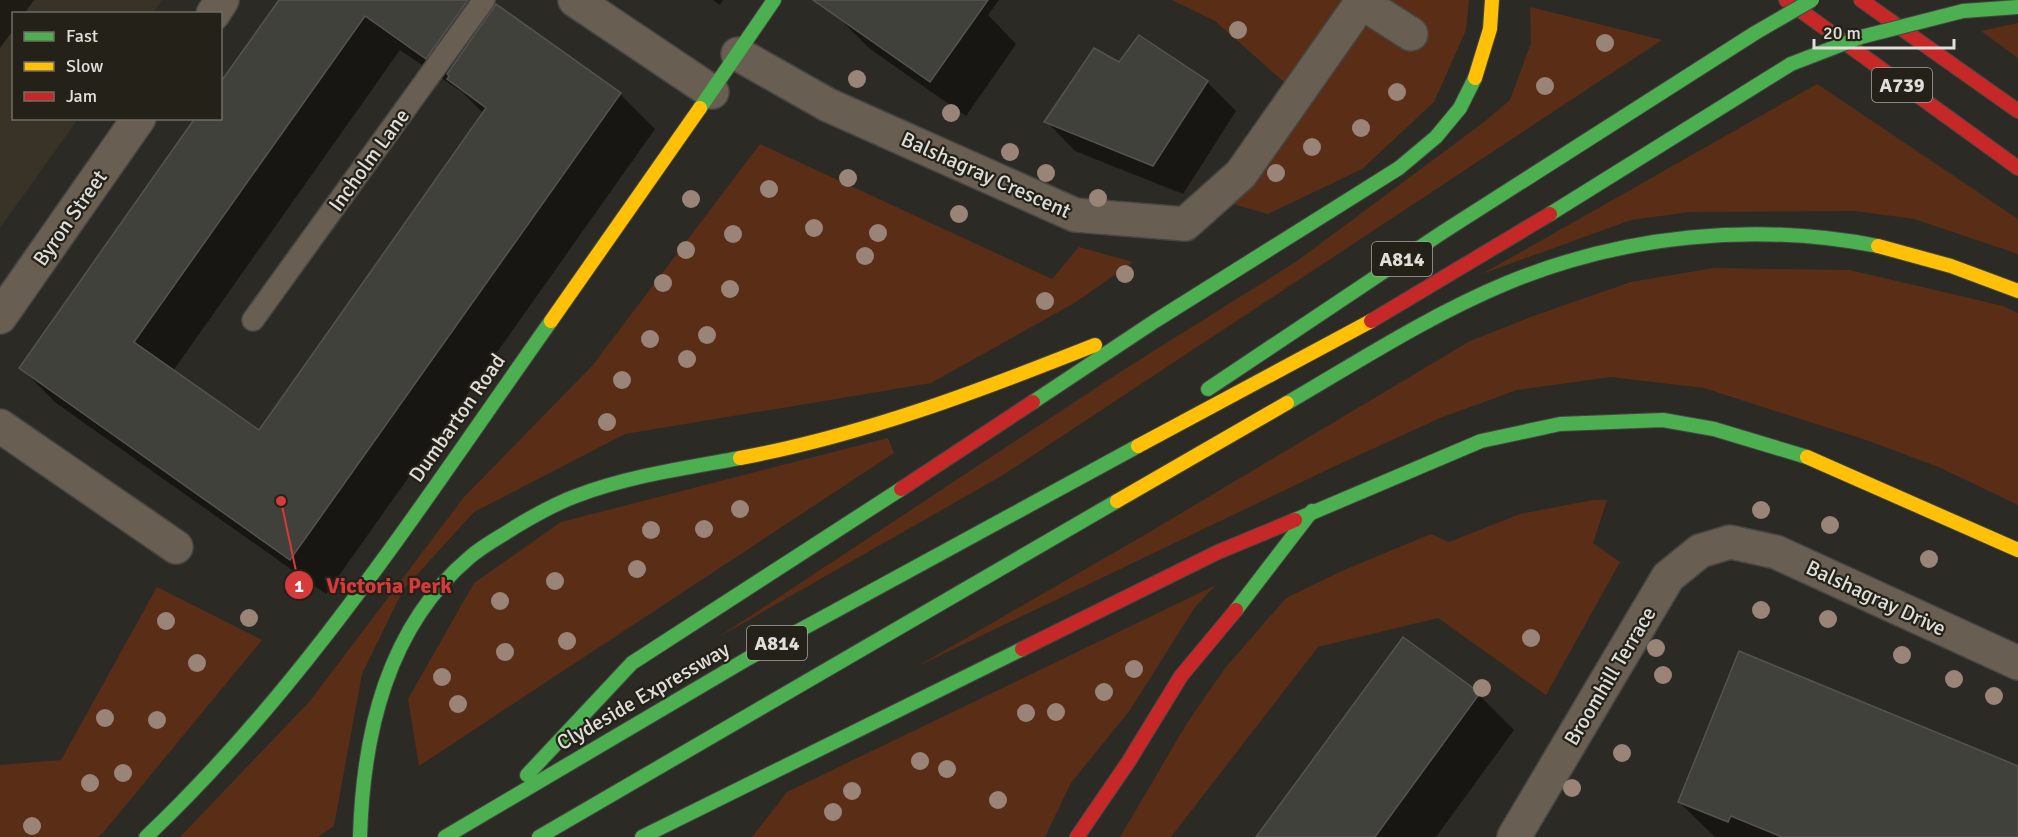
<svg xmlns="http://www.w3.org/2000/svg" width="2018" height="837" font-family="Signika,sans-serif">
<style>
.built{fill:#383326}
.green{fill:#5a2e16}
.shadow{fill:#0007;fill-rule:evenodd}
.building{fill:#41413c;stroke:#54534f;stroke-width:1.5}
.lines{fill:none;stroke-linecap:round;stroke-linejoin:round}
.lane-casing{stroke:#474643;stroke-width:24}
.street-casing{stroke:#474643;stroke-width:36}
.fast-casing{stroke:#474643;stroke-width:16}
.slow-casing{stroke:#474643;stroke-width:16}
.jam-casing{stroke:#474643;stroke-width:16}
.lane{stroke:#695e52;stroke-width:21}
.street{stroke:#695e52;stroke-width:33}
.fast{stroke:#4caf50;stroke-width:14}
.slow{stroke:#ffc107;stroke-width:14}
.jam{stroke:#c62828;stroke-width:14}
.fast-bridge-casing{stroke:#474643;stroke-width:16;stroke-linecap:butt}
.fast-bridge{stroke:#4caf50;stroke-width:14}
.tree{fill:#9a8477}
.labels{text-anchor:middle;stroke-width:4.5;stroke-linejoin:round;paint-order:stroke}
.shield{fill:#242119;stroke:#a8a59f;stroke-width:1.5}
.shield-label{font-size:20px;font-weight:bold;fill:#e0ded9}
.street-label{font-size:21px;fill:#e0ded9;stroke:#242119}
.leader{fill:none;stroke:#d73a3a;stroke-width:2}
.callout-dot{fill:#d73a3a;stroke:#242119;stroke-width:2}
.mark-label{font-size:18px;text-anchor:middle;font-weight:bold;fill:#fff}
.callout-label{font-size:22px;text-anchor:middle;font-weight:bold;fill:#d73a3a;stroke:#242119;stroke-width:4.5;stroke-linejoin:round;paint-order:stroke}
</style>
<rect width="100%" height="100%" fill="#2b2a25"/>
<path class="built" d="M0,0H162L153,13L14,14V118L78,119L0,228Z"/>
<g class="green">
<path d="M1172,0H1469L1466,30L1434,102L1362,169L1268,214L1233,204L1303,99L1215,21Z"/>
<path d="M1530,7L1662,40L1003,475L717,638L1117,374L1297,261L1484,122L1510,100L1531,43Z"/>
<path d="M2018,23V58L1981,31Z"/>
<path d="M1817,84L2018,219V254L1914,219L1855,211L1690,212L1631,220L1482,274Z"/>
<path d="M760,144L1052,279L1079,247L1133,262L1076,302L931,383L625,434L474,512L403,590L362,674L334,826L318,837H180L310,701L464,497L592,366Z"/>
<path d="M1714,268L1850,270L2003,306L2018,313V505L1941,468L1869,441L1704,388L1611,377L1517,390L1440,418L1335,466L916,667L1148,533L1470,341L1536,315L1631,282Z"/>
<path d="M888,438L894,453L419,766L408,699L474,583L561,522Z"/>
<path d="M1593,500H1607L1593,543L1620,562L1546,695L1438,618L1318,647L1171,837H1120L1187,723L1226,667L1286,598L1344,570L1431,534L1449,542L1520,514Z"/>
<path d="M1216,585L1195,607L1130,710L1071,783L1045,837H752L787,792Z"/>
<path d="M157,587L262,640L102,834L97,837H0V765L61,760Z"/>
</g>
<g class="shadow">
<path d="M0,0H34L24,14H14V29L0,48Z"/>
<path d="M281,0H484L494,9L620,94L655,129L326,594L56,403L21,368L220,118ZM400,50L462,92L484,114L259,433L173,371Z"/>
<path d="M713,0H723L720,5Z"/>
<path d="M844,0H999L988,15L1016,44L966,116L870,49L835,14Z"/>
<path d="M1120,64L1207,82L1236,111L1183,194L1075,151L1046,121Z"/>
<path d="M1403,639L1479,695L1514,730L1436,837H1258Z"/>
<path d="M2018,767V837H1715L1679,802Z"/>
</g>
<g class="building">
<path d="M279,0H468L426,59L365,16L134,342L259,430L486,108L447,79L449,76L447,74L496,4L621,93L290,560L19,368L195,118H220V83Z"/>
<path d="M813,0H988L930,82Z"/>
<path d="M1139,35L1208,81L1153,166L1044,122L1094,48L1119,62Z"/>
<path d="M1403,637L1480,693L1375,837H1256Z"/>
<path d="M1739,651L2018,766V837H1782L1731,816L1728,822L1678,802Z"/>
</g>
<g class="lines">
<g class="lane-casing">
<path id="lane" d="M253,320L484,0"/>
</g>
<g class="street-casing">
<g id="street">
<path d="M575,0L712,92"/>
<path d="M1361,2L1411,34"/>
<path d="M213,14L222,0"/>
<path d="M738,54L828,105L1075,215L1185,224L1241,174L1363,0"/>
<path d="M0,317L139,118"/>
<path d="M0,426L176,547"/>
<path d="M1514,837L1668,577L1700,551L1730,542L1776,552L2018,663"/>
</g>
</g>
<g class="fast-casing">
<g id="fast">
<path d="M1963,11L2018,7"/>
<path d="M700,108L774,0"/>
<path d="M1550,214L1791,64"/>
<path d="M1208,389L1443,232L1755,33"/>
<path d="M1033,402L1155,321L1399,168L1436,137L1460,108L1475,78"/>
<path d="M1287,403C1359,361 1430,315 1507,283C1623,235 1755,222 1878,246"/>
<path d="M1295,520L1481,441L1560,424L1663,420L1714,429L1807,457"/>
<path d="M1236,610L1312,511"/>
<path d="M527,775L632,663L901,489"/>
<path d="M146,837C306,686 424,500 551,321"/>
<path d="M360,837C363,734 387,627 470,557C484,545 500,537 515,527C535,515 554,504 576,496C628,476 685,468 740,458"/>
<path d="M445,837L747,659L1138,446"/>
<path d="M539,837L1117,501"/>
<path d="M642,837L1022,649"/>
</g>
</g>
<g class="slow-casing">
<g id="slow">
<path d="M1475,78L1490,29L1492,0"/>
<path d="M1878,246L1951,266L2018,291"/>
<path d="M551,321L700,108"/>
<path d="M1138,446L1371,321"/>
<path d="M1807,457L2018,550"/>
<path d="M740,458C864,435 979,391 1095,345"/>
<path d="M1117,501L1287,403"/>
</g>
</g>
<g class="jam-casing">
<g id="jam">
<path d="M1786,0L2018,168"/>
<path d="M1861,0L2018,111"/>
<path d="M1371,321L1550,214"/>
<path d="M901,489L1033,402"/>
<path d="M1022,649L1218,552L1295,520"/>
<path d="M1077,837L1129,761L1181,676L1236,610"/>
</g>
</g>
<use href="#lane" class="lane"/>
<use href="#street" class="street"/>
<use href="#fast" class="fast"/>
<use href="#slow" class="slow"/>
<use href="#jam" class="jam"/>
<g class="fast-bridge-casing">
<g id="fast-bridge">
<path d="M1755,33L1812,0"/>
<path d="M1791,64L1861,37L1963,11"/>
</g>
</g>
<use href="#fast-bridge" class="fast-bridge"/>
</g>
<g class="tree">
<circle cx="1238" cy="30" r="9"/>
<circle cx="1605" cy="43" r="9"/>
<circle cx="857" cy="79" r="9"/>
<circle cx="1545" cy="86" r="9"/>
<circle cx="1397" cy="92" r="9"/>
<circle cx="951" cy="113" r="9"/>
<circle cx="1361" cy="128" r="9"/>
<circle cx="1312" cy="147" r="9"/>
<circle cx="1010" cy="152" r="9"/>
<circle cx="1046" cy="173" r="9"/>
<circle cx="1276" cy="173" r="9"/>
<circle cx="848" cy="178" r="9"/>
<circle cx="769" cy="189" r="9"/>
<circle cx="1098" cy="198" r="9"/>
<circle cx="691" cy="199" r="9"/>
<circle cx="959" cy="214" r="9"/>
<circle cx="814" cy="228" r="9"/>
<circle cx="878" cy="233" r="9"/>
<circle cx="733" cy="234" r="9"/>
<circle cx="686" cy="250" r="9"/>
<circle cx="865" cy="256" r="9"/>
<circle cx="1125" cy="274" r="9"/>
<circle cx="663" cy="283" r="9"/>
<circle cx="730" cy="289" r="9"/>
<circle cx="1045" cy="301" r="9"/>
<circle cx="707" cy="335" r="9"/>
<circle cx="650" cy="339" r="9"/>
<circle cx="687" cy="359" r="9"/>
<circle cx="622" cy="380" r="9"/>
<circle cx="607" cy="422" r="9"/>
<circle cx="740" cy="509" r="9"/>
<circle cx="1761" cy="510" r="9"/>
<circle cx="1830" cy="525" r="9"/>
<circle cx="704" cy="529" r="9"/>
<circle cx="651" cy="530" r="9"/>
<circle cx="1929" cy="559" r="9"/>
<circle cx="637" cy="569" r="9"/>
<circle cx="555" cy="581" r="9"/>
<circle cx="500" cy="601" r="9"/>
<circle cx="1761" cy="610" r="9"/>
<circle cx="249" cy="618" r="9"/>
<circle cx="1828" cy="619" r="9"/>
<circle cx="166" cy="621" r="9"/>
<circle cx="1531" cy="638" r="9"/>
<circle cx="567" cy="641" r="9"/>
<circle cx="1656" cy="648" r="9"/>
<circle cx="505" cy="652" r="9"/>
<circle cx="1902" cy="655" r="9"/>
<circle cx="197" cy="663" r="9"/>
<circle cx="1134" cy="669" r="9"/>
<circle cx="1663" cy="675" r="9"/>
<circle cx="442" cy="677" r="9"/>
<circle cx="1954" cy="679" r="9"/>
<circle cx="1482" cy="688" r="9"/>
<circle cx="1104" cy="692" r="9"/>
<circle cx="1994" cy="696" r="9"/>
<circle cx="458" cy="704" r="9"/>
<circle cx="1056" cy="712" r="9"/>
<circle cx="1026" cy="713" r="9"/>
<circle cx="105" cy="718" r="9"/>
<circle cx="157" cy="720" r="9"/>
<circle cx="1622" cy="753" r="9"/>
<circle cx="920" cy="761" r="9"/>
<circle cx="947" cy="769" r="9"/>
<circle cx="123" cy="773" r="9"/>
<circle cx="90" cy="783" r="9"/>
<circle cx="1572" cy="788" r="9"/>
<circle cx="852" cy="791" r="9"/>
<circle cx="998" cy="800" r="9"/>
<circle cx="833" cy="812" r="9"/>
<circle cx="32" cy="826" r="9"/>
</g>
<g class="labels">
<g class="shield">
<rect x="1872" y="68" width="60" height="34" rx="4.5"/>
<rect x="1372" y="242" width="60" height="34" rx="4.5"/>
<rect x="747" y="626" width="60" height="34" rx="4.5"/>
</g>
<g class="shield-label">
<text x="1902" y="92">A739</text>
<text x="1402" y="266">A814</text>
<text x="777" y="650">A814</text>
</g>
<g class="street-label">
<text transform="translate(369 160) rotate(-54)" y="7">Incholm Lane</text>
<text transform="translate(986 175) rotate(24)" y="7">Balshagray Crescent</text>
<text transform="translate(70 218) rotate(-55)" y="7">Byron Street</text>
<text transform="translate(457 418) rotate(-55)" y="7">Dumbarton Road</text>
<text transform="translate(1876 598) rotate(25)" y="7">Balshagray Drive</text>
<text transform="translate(1610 676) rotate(-59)" y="7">Broomhill Terrace</text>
<text transform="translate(643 696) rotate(-30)" y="7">Clydeside Expressway</text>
</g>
</g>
<path class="leader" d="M281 501L299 585"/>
<g class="callout-dot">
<circle cx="281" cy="501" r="6"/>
<circle cx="299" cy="585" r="15"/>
</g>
<g class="mark-label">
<text x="299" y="592">1</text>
</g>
<g class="callout-label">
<text x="389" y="593">Victoria Perk</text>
</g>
<rect x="12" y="12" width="210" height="108" fill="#242119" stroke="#6f6d66" stroke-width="1.5"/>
<rect x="24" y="32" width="30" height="9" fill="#4caf50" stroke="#6f6d66" stroke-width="1.5"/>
<text x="66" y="42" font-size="18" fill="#e0ded9">Fast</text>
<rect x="24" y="62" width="30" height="9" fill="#ffc107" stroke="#6f6d66" stroke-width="1.5"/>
<text x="66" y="72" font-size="18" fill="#e0ded9">Slow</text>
<rect x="24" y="92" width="30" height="9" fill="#c62828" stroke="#6f6d66" stroke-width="1.5"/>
<text x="66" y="102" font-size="18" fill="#e0ded9">Jam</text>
<path d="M1814 39v9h140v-9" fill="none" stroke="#e0ded9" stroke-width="3"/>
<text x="1823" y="39" font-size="18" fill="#e0ded9" stroke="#242119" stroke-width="4.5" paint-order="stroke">20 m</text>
</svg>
